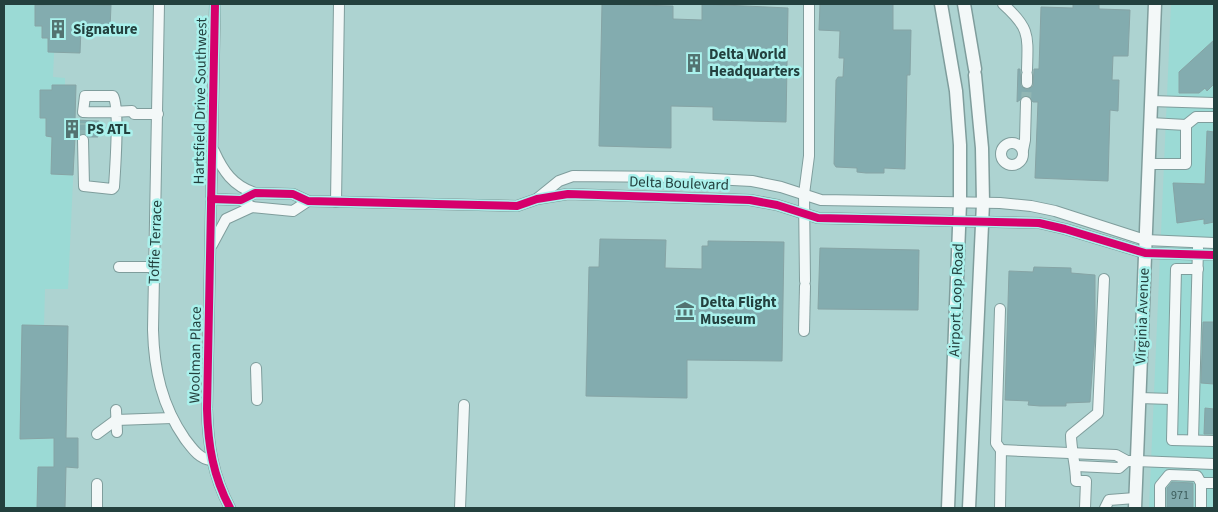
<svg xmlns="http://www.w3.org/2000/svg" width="1218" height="512" font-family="'Source Sans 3',sans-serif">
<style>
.built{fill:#9bdad5}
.building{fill:#83acaf;stroke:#86a4a5}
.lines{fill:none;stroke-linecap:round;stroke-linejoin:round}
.minor-tunnel{stroke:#91b6b4;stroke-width:10;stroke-dasharray:10 5;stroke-linecap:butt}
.minor-casing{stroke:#7f9d9c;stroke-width:12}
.major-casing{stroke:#7f9d9c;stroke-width:15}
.minor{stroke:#f3f8f8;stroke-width:10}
.major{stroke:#f3f8f8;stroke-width:12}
.cycleway-casing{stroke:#aaf1ec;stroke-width:11}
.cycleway{stroke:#d6006c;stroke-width:8}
.labels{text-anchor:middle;stroke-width:5;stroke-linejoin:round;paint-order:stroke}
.number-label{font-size:12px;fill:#3b5b5a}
.poi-label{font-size:15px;font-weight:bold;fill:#23403e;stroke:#aaf1ec;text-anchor:start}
.street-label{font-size:15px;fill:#23403e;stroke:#aaf1ec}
</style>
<rect width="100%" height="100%" fill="#add3d1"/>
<g class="built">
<path d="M4,4L111,5L110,29L75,28V33L81,34L80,53H54L53,77L65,78V85H76L75,120L99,121L98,137H75L68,289H45L44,325H22L20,439L54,438V467H38L37,508H4Z"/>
<path d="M1171,4H1214V508H1149Z"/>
</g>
<g class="building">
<path d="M72,4L111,5L110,29L81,28L80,53L48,52V38H42V26H35V5Z"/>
<path d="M602,4L673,6V19L702,20V4L788,8L786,122L713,120V107L671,106V148L599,146Z"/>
<path d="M820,4H893V30H911L910,75H907L905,169L884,168V173H866L857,172V168L836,167L834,164L836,80L838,77H843L844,58H839L840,31L819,30Z"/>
<path d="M1073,4H1099V9L1130,10L1128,56H1113L1112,80H1119L1118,111L1110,110L1108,181L1035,178L1038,102H1033L1027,95L1017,102L1018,69H1020L1021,86L1027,90L1033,86L1034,69H1039L1041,7L1073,8Z"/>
<path d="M1214,40V84L1207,91L1205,88L1199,93H1179V72Z"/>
<path d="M52,85H76L75,120L99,121L98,137H89L83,133L75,137L73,175L51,174L52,137L46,136V118H40V90H52Z"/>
<path d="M1207,131L1214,132V222L1204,224V219L1177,223L1173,183L1205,184Z"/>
<path d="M600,239L666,240L665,268L702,269V246H708V241L784,242L782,361L687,360V398L586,396L589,267H599Z"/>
<path d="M820,248L919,250L918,310L818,309Z"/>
<path d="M1034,267L1071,268V273L1095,275V334L1090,402L1066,403V406H1040L1028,405L1029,401L1005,400L1009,271L1033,272Z"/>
<path d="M1203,322H1214V384L1201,383Z"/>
<path d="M22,325L68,326L66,438H78V468L66,467L65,508H37L38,467H54V438L20,439Z"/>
<path d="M1205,408L1214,409V434H1204Z"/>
<path d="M1172,482L1193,483V508H1167V488Z"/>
</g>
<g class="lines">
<g class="minor-tunnel">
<path d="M1026,102L1027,83"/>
<path d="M83,140V123"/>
</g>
<g class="minor-casing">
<g id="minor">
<path d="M159,4L153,330C154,370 162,406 185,439C192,448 199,459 211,460"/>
<path d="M215,4L207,409C208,445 213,476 230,508"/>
<path d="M1003,4C1030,28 1028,35 1027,70"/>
<path d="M1027,83V75"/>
<path d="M1151,101L1214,103"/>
<path d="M1186,125L1196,117H1214"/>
<path d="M83,140L84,186L112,189L114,187C115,171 120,106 113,96H85L83,112C100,113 116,112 132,111L134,114H158"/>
<circle cx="1012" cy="154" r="11"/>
<path d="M1023,150L1025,140L1026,102"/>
<path d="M214,151C223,171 233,186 255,193"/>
<path d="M1148,164H1186V125L1150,123"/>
<path d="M538,198L559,181L573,176L675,177L752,181L781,187L821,200L1000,203L1031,206L1055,211L1145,240L1214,243"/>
<path d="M211,199L241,200L255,193L293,194L308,201L517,206L537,199L568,194L750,200L777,205L818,218L1039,223L1065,229L1145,253L1214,255"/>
<path d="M241,200L252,207L293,211L308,201"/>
<path d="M336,202L339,4"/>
<path d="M212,245L226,219L252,207"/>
<path d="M119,267H155"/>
<path d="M1198,269H1176L1172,440L1214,441"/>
<path d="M805,281L804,194L809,156V4"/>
<path d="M1000,309L996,443L1001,450L1000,508"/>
<path d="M804,331L805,286"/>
<path d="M256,368L257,400"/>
<path d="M1139,398L1172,399"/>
<path d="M116,410L117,432"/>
<path d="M97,434L116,420L172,418"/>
<path d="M1193,440L1198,248"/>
<path d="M1001,450L1116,455L1127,461"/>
<path d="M1076,466L1119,468L1127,461H1136L1214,464"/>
<path d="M97,484V508"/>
<path d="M460,508L464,405"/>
<path d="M1085,508L1086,481H1076C1076,465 1071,451 1071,435L1098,413L1104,279"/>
<path d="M1105,508L1109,500L1135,498"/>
<path d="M1160,508V486L1169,475L1197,476L1201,483"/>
<path d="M1201,508V483H1214"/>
</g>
</g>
<g class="major-casing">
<g id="major">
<path d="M941,4L956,91L960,145V203L948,508"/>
<path d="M964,4L975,69"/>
<path d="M969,508L983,203L982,148L975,75"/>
<path d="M1135,508L1155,4"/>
</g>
</g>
<use href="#minor" class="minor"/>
<use href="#major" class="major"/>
<g class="cycleway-casing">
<g id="cycleway">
<path d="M215,4L207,409C208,445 213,476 230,508"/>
<path d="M211,199L241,200L255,193L293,194L308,201L517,206L537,199L568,194L750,200L777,205L818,218L1039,223L1065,229L1145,253L1214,255"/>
</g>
</g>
<use href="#cycleway" class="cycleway"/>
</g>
<defs>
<g id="building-bare" transform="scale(1.5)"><path d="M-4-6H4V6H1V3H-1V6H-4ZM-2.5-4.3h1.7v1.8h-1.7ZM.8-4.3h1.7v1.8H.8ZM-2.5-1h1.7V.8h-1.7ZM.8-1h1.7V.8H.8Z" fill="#537371" stroke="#aaf1ec" stroke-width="2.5" paint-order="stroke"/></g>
<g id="museum-bare" transform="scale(1.5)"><path d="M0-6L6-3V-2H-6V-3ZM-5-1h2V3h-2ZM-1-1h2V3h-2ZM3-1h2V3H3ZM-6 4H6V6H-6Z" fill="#537371" stroke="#aaf1ec" stroke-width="2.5" paint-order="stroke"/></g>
</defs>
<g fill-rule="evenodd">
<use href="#building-bare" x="58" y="29"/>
<use href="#building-bare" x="694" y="63"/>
<use href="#building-bare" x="72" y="129"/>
<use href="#museum-bare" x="685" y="311"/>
</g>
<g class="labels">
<g class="number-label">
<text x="1180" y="499">971</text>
</g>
<g class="poi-label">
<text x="73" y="34">Signature</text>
<text x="709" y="59">Delta World<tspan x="709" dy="17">Headquarters</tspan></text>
<text x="87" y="134">PS ATL</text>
<text x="700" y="307">Delta Flight<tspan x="700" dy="17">Museum</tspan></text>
</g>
<g class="street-label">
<text transform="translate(200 101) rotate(-89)" y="5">Hartsfield Drive Southwest</text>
<text transform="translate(679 183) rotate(2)" y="5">Delta Boulevard</text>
<text transform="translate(155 242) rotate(-88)" y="5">Toffie Terrace</text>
<text transform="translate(956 300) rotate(-88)" y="5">Airport Loop Road</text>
<text transform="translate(1142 316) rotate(-88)" y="5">Virginia Avenue</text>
<text transform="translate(195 355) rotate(-89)" y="5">Woolman Place</text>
</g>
</g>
<rect width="1218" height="512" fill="none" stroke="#23403e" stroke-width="10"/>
</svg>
